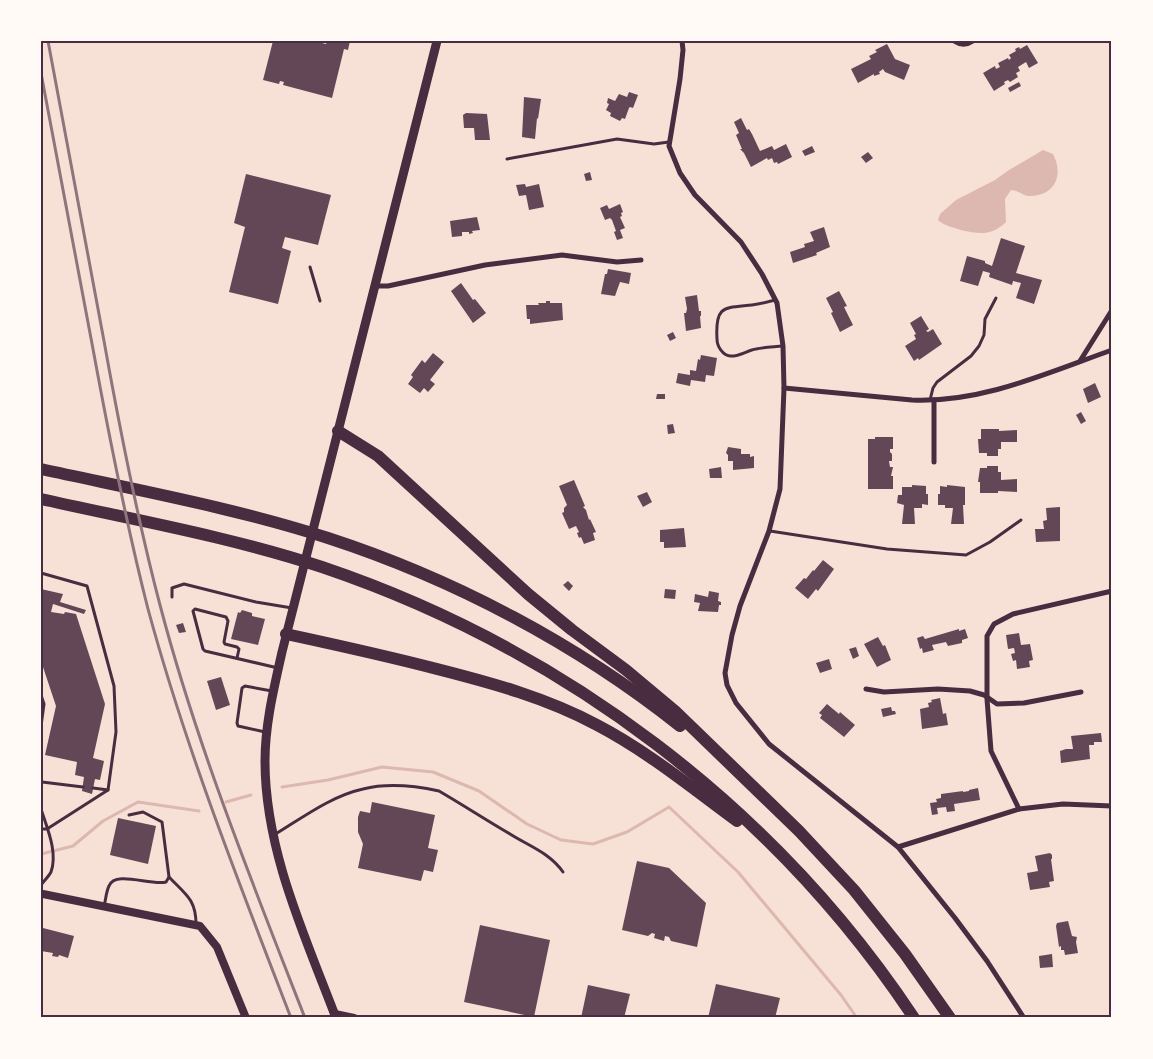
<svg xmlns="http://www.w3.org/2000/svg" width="1153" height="1059" font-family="'Fira Sans',sans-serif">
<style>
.water{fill:#dcb8b0}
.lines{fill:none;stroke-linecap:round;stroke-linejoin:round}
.stream{stroke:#dcb8b0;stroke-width:3}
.building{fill:#644757}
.service{stroke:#4a2c40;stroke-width:3}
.minor{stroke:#4a2c40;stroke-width:5}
.tertiary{stroke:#4a2c40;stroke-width:8}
.secondary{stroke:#4a2c40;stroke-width:9}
.motorway{stroke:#4a2c40;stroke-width:12}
.rail{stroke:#8f747c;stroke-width:3}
.neatline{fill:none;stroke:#4a2c40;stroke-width:2}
</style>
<rect width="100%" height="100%" fill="#f7e1d7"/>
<path class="water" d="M1043,150L1053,154C1064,175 1055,196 1030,196C1023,196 1018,190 1011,190L1005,199L1006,222C1000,228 993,232 984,233C974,234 944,227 938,220L940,214L956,200L995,180L1009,170Z"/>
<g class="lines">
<g class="stream">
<path d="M282,787L328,780L382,767L433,772L479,791L527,824L561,840L593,844L627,832L669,807L738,872L841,995L857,1018"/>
<path d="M226,802L251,795"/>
<path d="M41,854L73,846L103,821L138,802L199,811"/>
</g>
</g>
<g class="building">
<path d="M273,41H314L326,44L327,41H350L348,50L344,49L332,98L283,85L284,82L280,81L279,84L263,80Z"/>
<path d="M887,44L895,59L910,65L904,80L885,72L883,69L879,72L880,74L874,76V74L858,83L851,69L871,59L869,56L877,52L875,50Z"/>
<path d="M1027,45L1038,63L1029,68L1026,62L1018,67L1020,71L1016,73L1018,77L1010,82L1008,80L1004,82L1005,84L994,91L983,73L995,66L996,69L1000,67L998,63L1008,58L1009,60L1011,58L1009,55L1016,51L1015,49L1019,47L1020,49Z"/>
<path d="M1019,82L1021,86L1010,92L1008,88Z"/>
<path d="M629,92L638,95L633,108L630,107L629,108L625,119L622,118L620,121L610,116L611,113L606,110L609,104L607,103L608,98L615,101L619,94L627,97Z"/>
<path d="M524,97L541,99L538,119L537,118L535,139L522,137Z"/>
<path d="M466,113L487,114L490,140H475L474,128H464L463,115Z"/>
<path d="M741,118L747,130L749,129L752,134L760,151L772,146L774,150L786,144L792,157L778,164L777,162L774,163L772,158L768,160L767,158L751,167L744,153L740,149H742L736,135L739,133L734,122Z"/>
<path d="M812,146L815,152L805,156L802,151Z"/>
<path d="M868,152L873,158L866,163L861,157Z"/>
<path d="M590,172L592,180L586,181L584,174Z"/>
<path d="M246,174L331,195L318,245L285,237L282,248L291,251L278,304L229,292L245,227L234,223Z"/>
<path d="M525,184L526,187L539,184L544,207L529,210L526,195L519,196L516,185Z"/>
<path d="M620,204L623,212L621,213L622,216L620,217L625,228L620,230L623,238L617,240L614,232L616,231L612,220L610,218L605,220L600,208L607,205L609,209Z"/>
<path d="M477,217L480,230L472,231L473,233L469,234V232H462V236L452,237L450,221Z"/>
<path d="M824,227L830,247L816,253L817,255L793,263L790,252L805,247L804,244L814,241L810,232Z"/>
<path d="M1001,238L1025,246L1016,273L1042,280L1034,304L1016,298L1021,283L1013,281L1012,285L989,277L990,273L983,271L978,286L960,281L967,256L985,261V263L992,266Z"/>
<path d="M608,269L631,273L629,284L620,282L615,296L601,294L605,274H607Z"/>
<path d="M461,283L473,300L475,299L486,313L473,323L451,291Z"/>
<path d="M839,291L847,306L844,307L853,325L840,332L831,313L833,312L826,298Z"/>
<path d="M697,295L699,311H701V316H700L701,328L686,331L684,313H686L687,309L685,297Z"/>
<path d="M546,301H550V303H562L563,320L530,324V319H527L526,305H539L538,303H546Z"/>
<path d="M921,316L929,329L926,331L928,332L933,329L942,344L919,360L918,358L914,361L905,346L916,339L914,335L916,334L910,323Z"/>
<path d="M673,332L676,338L670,341L667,335Z"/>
<path d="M433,353L444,362L430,380L435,384L428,392L424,388L420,393L408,384L413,377L411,375L422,360L425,363Z"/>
<path d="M701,355L717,358L714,376L706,375L705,382L691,380L690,386L676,383L678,373L690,375V370L696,371L698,359L700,360Z"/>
<path d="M1095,383L1101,397L1088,403L1083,389Z"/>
<path d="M657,394H665V399H656Z"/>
<path d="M1081,412L1086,421L1081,424L1076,415Z"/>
<path d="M673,424L675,433L668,434L667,425Z"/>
<path d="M981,429H999V431L1017,430V442H1001V449H998V456H987V453H979L978,439H981Z"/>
<path d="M875,437H893V449H890V452L892,454V461H889L890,467H893L891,476H893V489H868V439H875Z"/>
<path d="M728,447L741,449V454H750V457L754,456V468L733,470V461H728V455L726,453Z"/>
<path d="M987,466H998V472H1001V480L1017,479V492L998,491V493H980V482H978L980,468H987Z"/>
<path d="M721,467L722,478H710L709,469Z"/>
<path d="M574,480L585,506L583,507L586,510L589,520L590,519L596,532L593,533L595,540L584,544L581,537L579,538L577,533L579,532L576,526L569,529L562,513L564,512V508L567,505L559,486Z"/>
<path d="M912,485L926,486V494H928V505L922,504V508H914L915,524H902L904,505L897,503L898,495H902V487H912Z"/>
<path d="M947,485L965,487V505H963L964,524H951L953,508H945V505H938V494H940V486L947,487Z"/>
<path d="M647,492L652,502L643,507L637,496Z"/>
<path d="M1060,507V541L1036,542L1035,529H1044L1043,521L1047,520L1046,508Z"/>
<path d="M684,528L686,547L664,548V542H660V530Z"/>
<path d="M823,560L834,569L818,591L816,589L808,599L795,588L804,578L806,579L813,570L814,571Z"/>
<path d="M568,581L573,586L569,591L563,585Z"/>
<path d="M41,589L63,594L60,602L86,610L84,614L53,604L51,612L64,614L65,612L76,614L105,704L93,758L104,761L100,780L95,779L92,794L82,791L84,777L75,775L77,762L45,755L56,706L41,661Z"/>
<path d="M665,589L676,590L675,599L664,598Z"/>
<path d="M709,591L719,593L718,601L721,602V605H719L718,612L698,611L700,603L694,602L695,594L708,597Z"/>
<path d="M242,610L252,613V616L265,619L258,645L231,639L238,612L240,613Z"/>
<path d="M183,623L186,632L179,633L176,625Z"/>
<path d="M959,629V631L965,629L968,638L962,640V643L948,646L946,642L932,645L934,650L923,653L922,648L920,649L917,638L923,636L925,639Z"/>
<path d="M1019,633L1021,645L1030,644L1033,660L1029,661L1030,667L1017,669L1016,660L1013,661L1011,654L1015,653L1014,648L1008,649L1006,635Z"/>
<path d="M878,637L883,646L885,645L891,660L877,667L864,644Z"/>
<path d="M856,647L859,656L853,659L849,649Z"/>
<path d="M829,659L832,669L820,673L816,663Z"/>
<path d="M221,677L230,705L216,710L207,681Z"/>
<path d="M940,698L943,714L946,713L948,725L922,729L920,709L929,707L928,703L932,702L931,700Z"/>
<path d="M827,704L839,714L840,712L855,725L844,737L820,718L822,715L819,713Z"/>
<path d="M891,707L892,711H895L896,714L883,717L881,709Z"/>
<path d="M1101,733L1102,742H1094V745H1089L1090,759L1061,763L1060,751L1066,749H1073L1071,736Z"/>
<path d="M978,788L980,800L954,804L955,811L947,812L946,807L937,808L938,814L932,815L930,803L937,802L936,799L941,798V794L963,791V792L969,791V790Z"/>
<path d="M372,802L435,815L428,848L438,850L433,872L424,870L421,881L358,868L363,844L358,832V817L360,811L370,813Z"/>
<path d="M118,818L156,826L148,864L110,855Z"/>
<path d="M1050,853L1052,855V859H1051L1054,881L1049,882L1050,887L1030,890L1027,873L1038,871L1035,856Z"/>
<path d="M637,861L669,868L706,903L697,947L671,941L669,937L665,936L664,941L654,938L655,934L652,933L648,936L622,930Z"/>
<path d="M1068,921L1072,936L1077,937L1076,942L1078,953L1065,955L1064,950H1061V946L1059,947L1056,926L1057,923Z"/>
<path d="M480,925L550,940L534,1017L464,1002Z"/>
<path d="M43,928L74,936L68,958L59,955L58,957L52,956L53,953L41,951V932Z"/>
<path d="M1052,954L1053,967L1040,968L1039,956Z"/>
<path d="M716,984L780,998L775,1018H708Z"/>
<path d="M588,985L630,994L624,1018H581Z"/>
</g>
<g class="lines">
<g class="service">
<path d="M507,159L617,139L654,144L669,142"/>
<path d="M310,267L320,301"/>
<path d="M775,300C768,302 760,304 752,305C724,308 715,305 717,339C717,347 723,355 730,356C739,357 748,350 756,349C765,347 774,347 783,346"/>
<path d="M930,400L933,388L937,382L971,356L979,346L984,335L985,319L996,298"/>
<path d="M770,531L887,549L966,555L990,542L1021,520"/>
<path d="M41,573L87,586L114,686L116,732L108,790L47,829H41"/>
<path d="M172,597V588L184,584L256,602L292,608"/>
<path d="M237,658L239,649L237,647L225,644L224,642L228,621L226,617L195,609L193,611L203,649L205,651L278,668"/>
<path d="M41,695L44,704L41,726"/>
<path d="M265,732L238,726L237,723L242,688L245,686L272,691"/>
<path d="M41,779V793"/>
<path d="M42,782L83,787"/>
<path d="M93,788L108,790"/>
<path d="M41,809C47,828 58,852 51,872C49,876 44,881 41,885"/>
<path d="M274,835C302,818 331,796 363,789C387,783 416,786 439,791C463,805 486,820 510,834C529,846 550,853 563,872"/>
<path d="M169,877C185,894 196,899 196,924"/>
<path d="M104,906C106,899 106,892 109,886C115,870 151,886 166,882L169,877L162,822L143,812L129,815"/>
</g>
<g class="minor">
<path d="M682,41L683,50L680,79L669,146L680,173L695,195L741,242L762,274L777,303L783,346L784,388L780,489L769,531L740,606L732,635L725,673L727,685L736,703L769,744L898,847L955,918L987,961L1024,1018"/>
<path d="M954,41C960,45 967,45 973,41"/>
<path d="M375,286H388L485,265L562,255L617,262L641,260"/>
<path d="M1080,361L1112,310"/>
<path d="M784,388L912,400C982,403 1047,373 1112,350"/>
<path d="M934,400V462"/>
<path d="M866,689L884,692L938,689L970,691L984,695L997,704L1024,703L1081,692"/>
<path d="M1019,809L991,751L987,699V636L994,624L1013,614L1112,591"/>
<path d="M898,847L1019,809L1063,804L1112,806"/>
</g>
<g class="tertiary">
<path d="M43,894L200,926L217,947L246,1018"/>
<path d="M335,1014L354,1018"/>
</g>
<path class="secondary" d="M336,1018C305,936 265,851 265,761C265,724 274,688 282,652L437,41"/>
<g class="motorway">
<path d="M338,431L378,456L528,594L572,630L626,670L675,711L799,831L854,890L905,954L950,1018"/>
<path d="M41,469C137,490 235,508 328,538C454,579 577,644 680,726"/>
<path d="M41,499C135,520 231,537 322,567C562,648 774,807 914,1018"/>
<path d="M286,634C337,645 387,656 437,669C492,683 547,698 597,725C647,751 692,788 737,821"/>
</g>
<g class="rail">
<path d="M48,41C66,141 85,241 104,341C120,430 137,518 160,605C197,746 252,882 305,1018"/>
<path d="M41,73C58,165 75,257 93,349C109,436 126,523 148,609C186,749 239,883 291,1018"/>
</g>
</g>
<rect width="1153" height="1059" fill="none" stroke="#fffaf5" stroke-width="85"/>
<rect x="42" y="42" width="1068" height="974" class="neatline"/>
</svg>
